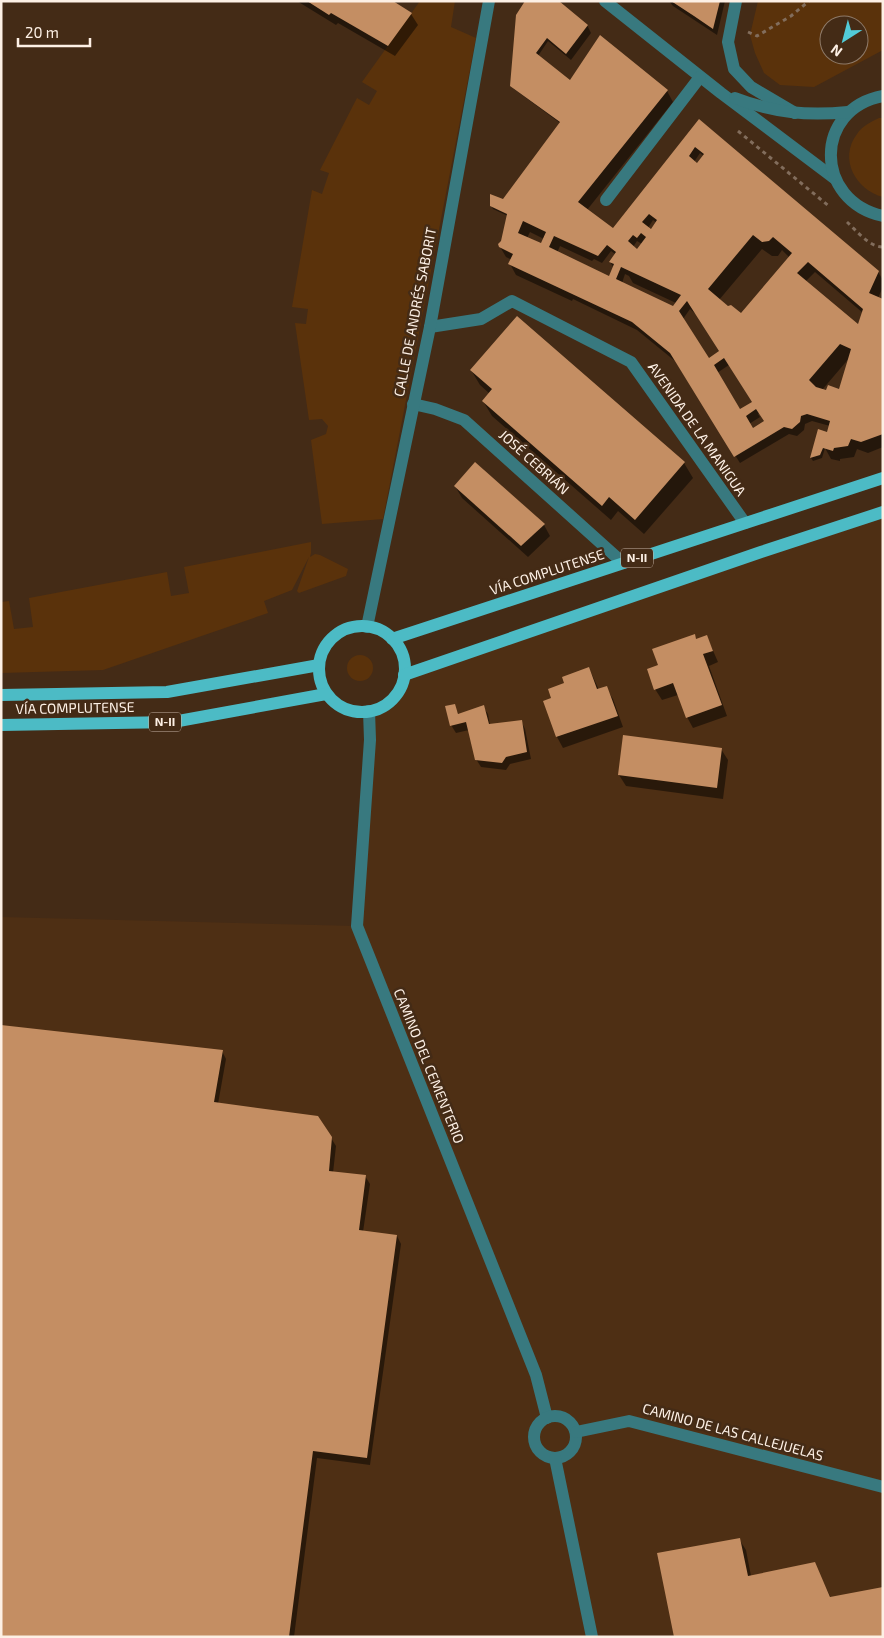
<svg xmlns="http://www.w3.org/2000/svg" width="884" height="1638" font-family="'Exo 2',sans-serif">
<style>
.built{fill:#4e2f14}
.green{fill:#5a320b;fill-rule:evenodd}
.shadow{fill:#0007;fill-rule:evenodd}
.building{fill:#c48e63;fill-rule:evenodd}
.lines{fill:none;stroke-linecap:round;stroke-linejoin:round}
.path{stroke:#826d5c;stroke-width:3;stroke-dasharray:4 4;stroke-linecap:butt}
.minor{stroke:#38797f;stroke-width:12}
.major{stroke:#4cbbc5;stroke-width:12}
.labels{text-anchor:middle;stroke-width:5;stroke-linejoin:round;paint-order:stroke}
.shield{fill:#442b16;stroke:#c6b5a7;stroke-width:1}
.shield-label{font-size:12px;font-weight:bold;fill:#fdf0e5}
.street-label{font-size:14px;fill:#fdf0e5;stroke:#442b16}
</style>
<rect width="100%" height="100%" fill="#442b16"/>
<path class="built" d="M883,512V1637H1V917L356,926L369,711L377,709L392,700L402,685L404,675Z"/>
<g class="green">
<path d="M420,1H455L451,27L476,38L383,519L322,524L311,440L326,434L328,426L322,419L309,420L295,323L306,324L308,309L292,307L312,190L322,194L329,173L320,170L357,98L369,105L377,91L362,82Z"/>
<path d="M758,1H883V50L814,87L780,85L764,73L755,53L750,35ZM829,25H859V55H829Z"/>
<path d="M879,118H883V197C856,190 838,159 857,134C862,126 871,122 879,118Z"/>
<path d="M311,542V553L310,557L315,554L320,555L348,569L346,576L299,593L297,591L309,557L292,590L264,601L268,613L103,670L1,673V602L9,601L14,629L33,627L29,598L167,572L171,596L189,593L184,567Z"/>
<circle cx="360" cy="668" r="13"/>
</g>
<g class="shadow">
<path d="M297,1H391L411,14L418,25L395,56L338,23L336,25Z"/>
<path d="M669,1H725L717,35L673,6Z"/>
<path d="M519,14L587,25L591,33L571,60L548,41L538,56L570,81L667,91L673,102L587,210L614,230L700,121L878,272L883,280V287L878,298L883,300V447L868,453L857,449L854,457L840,459V461L831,459L825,448L822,458L813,461L811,458L819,431L828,435L830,426L812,421L805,424L804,430L797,436L789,434L740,463L675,361L637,330L573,299L572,301L516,275L510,264L512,260L506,257L499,245L502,241L508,216L493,209L491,205L503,201L560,123L514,89L512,86ZM700,153L704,156L697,164L694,162ZM653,220L657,223L651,230L648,228ZM530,232L544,239L541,245L527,238ZM637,241L642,244L637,251L633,247ZM560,246L592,261L594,259L602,263L611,251L615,254L610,262L614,268L609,277L557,253ZM762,249L772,256H778L782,250L790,258L741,315L719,300ZM815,272L863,313L857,326L805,282ZM625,274L629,276L633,283L676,303L673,307L622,283ZM690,309L699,317L721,352L709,360L683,319ZM851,356L840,393L822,390ZM729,365L753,403L740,411L717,373ZM760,412L766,422L753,430L749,424L760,417L758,414Z"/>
<path d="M517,318L684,463L693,478L644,534L618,511L611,520L492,416L483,401L490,394L480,385L471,370Z"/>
<path d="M455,486L544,525L550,536L528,557L462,498Z"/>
<path d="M707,637L718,662L709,666L727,716L693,728L687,717L678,695L662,700L655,689L660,666L697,640Z"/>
<path d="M589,668L599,690L606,688L613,699L623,727L563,748L557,737L544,702L553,699L566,684Z"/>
<path d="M454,705L459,715L483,707L488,714L490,725L521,721L525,729L531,759L510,764L506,770L481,767L476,759L469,730L456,733L451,725Z"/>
<path d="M721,749L728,760L723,799L626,786L619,775Z"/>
<path d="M222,1051L226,1059L218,1104L331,1138L336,1146L333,1173L365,1176L370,1184L363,1232L397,1236L401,1244L370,1465L317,1458L294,1637H1Z"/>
<path d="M739,1539L746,1550L751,1576L814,1563L831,1598L675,1637Z"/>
</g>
<g class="building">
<path d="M307,1H393L412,13L388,46L331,13L329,15Z"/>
<path d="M525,1H559L588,25L566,54L547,38L536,53L570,80L600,35L668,90L578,202L613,228L699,119L879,271L869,293L883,299V434L861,442L851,439L848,446L834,448L833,451L823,448L820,455L810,458L818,429L827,432L830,421L807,414L801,416L800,422L792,429L784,427L734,457L670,353L632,322L508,264L513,254L499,247L498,244L501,241L507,214L490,206V194L503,199L560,122L510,86L516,15ZM695,147L704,154L697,163L689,156ZM649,214L657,220L651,229L642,222ZM523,221L546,232L541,243L518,233ZM641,233L646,237L637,249L628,241L633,235L637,238ZM753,235L762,242L769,241L773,237L792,253L741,313L731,305L728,306L708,289ZM554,236L598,256L607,245L616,252L609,262L614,264L609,276L549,247ZM808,262L863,309L858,324L797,273ZM621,267L681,295L673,306L616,279ZM687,301L719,351L709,358L679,311ZM840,344L851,349L839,389L828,385L826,390L816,387L809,380ZM724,358L752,402L740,409L714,365ZM756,409L764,421L753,428L746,416Z"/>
<path d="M671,1H720L713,29L694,16Z"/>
<path d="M517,316L685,462L635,520L609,497L602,506L482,401L492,389L470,370Z"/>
<path d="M475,462L545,524L521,546L454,486Z"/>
<path d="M695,634L696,639L707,635L713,651L703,654L722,705L686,718L673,683L654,690L647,669L658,665L652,649Z"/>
<path d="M589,667L597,689L607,686L618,716L556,737L543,701L551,698L548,689L564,683L562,677Z"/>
<path d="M455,704L458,714L484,705L489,724L522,720L527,752L506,757L502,763L475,760L466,722L450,726L445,706Z"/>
<path d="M623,735L722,748L717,788L618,775Z"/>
<path d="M1,1025L223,1050L214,1102L318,1116L332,1137L329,1171L366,1175L359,1230L397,1235L367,1458L313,1451L289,1637H1Z"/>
<path d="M740,1538L748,1576L815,1562L830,1597L883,1587V1637H674L657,1553Z"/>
</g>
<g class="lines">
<g class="path">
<path d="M748,32L757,36L791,16L809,1"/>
<path d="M738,131L830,207"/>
<path d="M847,222C857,231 869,247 883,247"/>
</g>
<g class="minor">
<path d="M605,1L721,93L834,178"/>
<path d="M736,1L728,42L734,69L751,87L795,113"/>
<path d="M883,96C813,109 814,201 883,216"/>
<path d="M735,98C774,113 808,116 848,112"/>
<path d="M606,200L700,77"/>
<path d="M430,327L481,319L512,301L631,362L745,523"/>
<path d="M413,404L435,409L464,420L623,563"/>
<path d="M367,627L430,327L489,1"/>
<path d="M369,711L370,740L357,926L536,1375L547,1418"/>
<circle cx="555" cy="1437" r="21"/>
<path d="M576,1432L629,1421L883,1487"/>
<path d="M555,1458L592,1637"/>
</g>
<g class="major">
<circle cx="362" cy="669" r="43"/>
<path d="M392,639L883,478"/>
<path d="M404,675L761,552L883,512"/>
<path d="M1,695L167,692L319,665"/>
<path d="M1,725L173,722L326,694"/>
</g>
</g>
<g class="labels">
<g class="shield">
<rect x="621" y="548.5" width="32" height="19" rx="4"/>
<rect x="149" y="712.5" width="32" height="19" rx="4"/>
</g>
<g class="shield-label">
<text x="637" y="562">N-II</text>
<text x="165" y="726">N-II</text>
</g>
<g class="street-label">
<text transform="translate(415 312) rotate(-79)" y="5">CALLE DE ANDRÉS SABORIT</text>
<text transform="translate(697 429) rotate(55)" y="5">AVENIDA DE LA MANIGUA</text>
<text transform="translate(534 462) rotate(42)" y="5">JOSÉ CEBRIÁN</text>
<text transform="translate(547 572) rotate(-18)" y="5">VÍA COMPLUTENSE</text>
<text transform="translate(75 708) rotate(-1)" y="5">VÍA COMPLUTENSE</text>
<text transform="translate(429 1066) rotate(68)" y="5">CAMINO DEL CEMENTERIO</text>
<text transform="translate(733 1432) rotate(15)" y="5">CAMINO DE LAS CALLEJUELAS</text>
</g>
</g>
<rect width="884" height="1638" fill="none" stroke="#fdf0e5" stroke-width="5"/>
<g transform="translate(844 40) rotate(216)"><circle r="24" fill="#442b16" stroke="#8e7a69"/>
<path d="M0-4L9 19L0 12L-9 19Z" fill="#52cbd7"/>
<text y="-8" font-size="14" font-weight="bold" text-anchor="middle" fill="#fdf0e5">N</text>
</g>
<path d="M18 38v8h72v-8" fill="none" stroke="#fdf0e5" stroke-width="2.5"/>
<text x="25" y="38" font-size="15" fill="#fdf0e5" stroke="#442b16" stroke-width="4" paint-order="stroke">20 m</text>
</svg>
